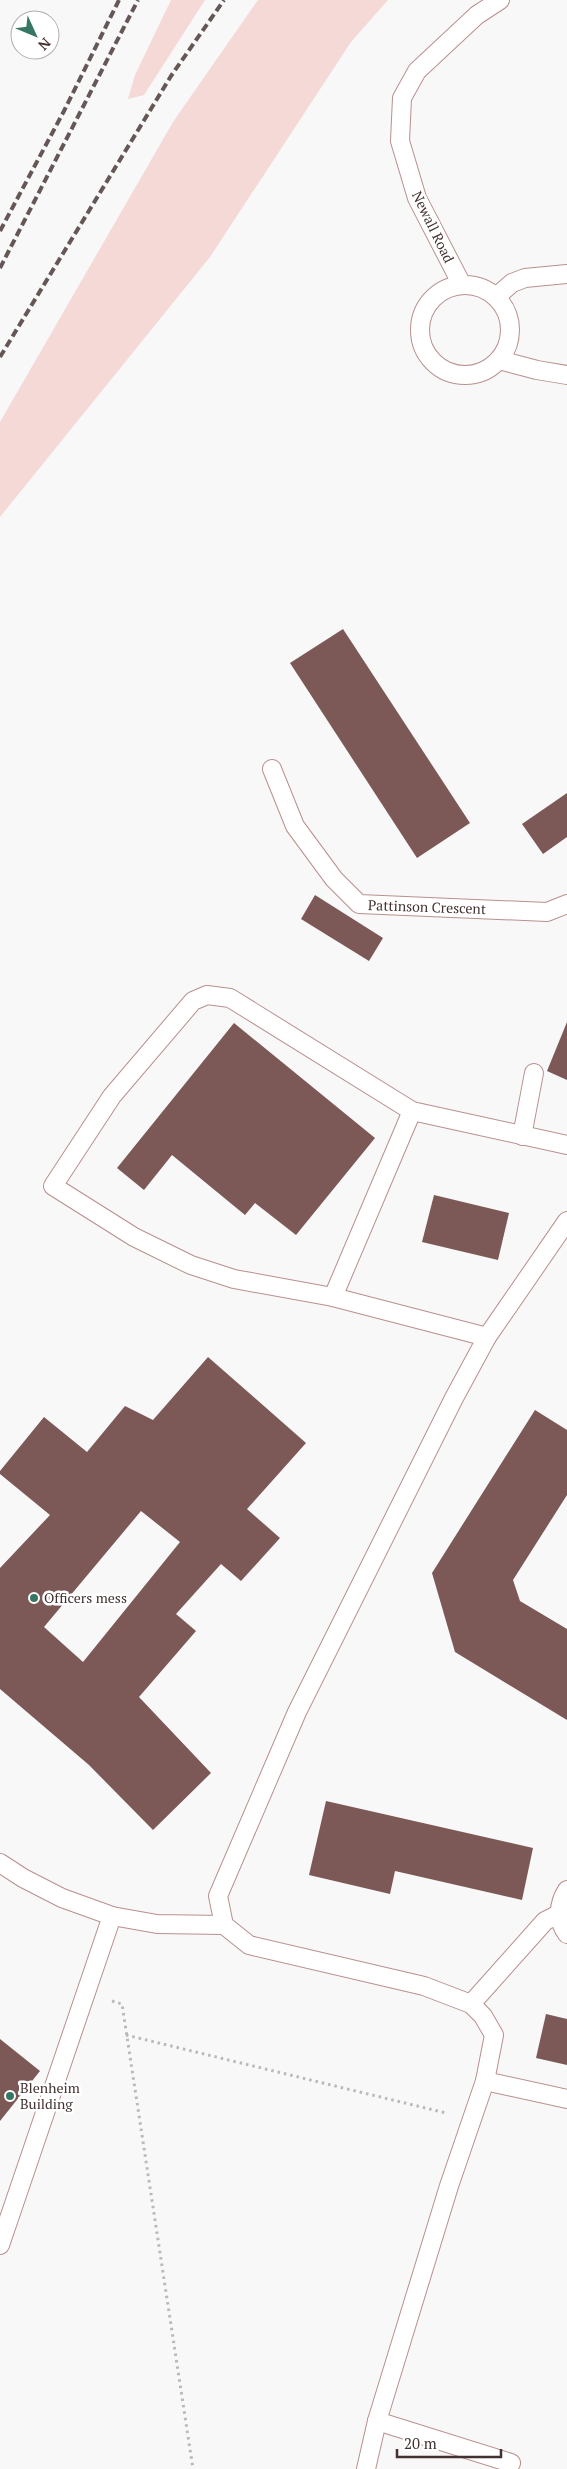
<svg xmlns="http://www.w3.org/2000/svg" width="567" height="2469" font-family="'PT Serif',serif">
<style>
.green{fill:#f5d9d7}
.building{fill:#7c5856;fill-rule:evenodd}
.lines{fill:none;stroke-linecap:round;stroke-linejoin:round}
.service-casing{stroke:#b8908e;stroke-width:20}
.path{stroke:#bdb8b7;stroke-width:3;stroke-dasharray:2.5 4;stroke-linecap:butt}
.service{stroke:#fff;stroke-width:18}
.rail{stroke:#655756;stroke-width:4;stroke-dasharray:8 4;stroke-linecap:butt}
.poi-dot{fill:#377664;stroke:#fff;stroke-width:2}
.labels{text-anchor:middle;stroke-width:5;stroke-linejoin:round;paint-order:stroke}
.street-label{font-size:14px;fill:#433231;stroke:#fff}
.poi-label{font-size:14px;fill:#433231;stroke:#fff;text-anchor:start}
</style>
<rect width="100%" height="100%" fill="#f8f8f8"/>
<g class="green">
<path d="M171,0H205L144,95L128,99L135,75Z"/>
<path d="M258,0H388L351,42L210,257L0,517V422L173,122Z"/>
</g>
<g class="building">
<path d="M343,629L470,823L417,858L290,663Z"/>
<path d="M567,793V837L543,854L522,824Z"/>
<path d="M315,895L383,938L369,961L301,919Z"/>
<path d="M567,1022V1080L547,1071Z"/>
<path d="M234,1023L375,1138L296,1235L255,1203L245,1215L172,1155L144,1190L117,1168Z"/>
<path d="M434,1195L509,1213L498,1260L422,1242Z"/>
<path d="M208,1357L306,1443L247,1509L280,1538L241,1581L221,1564L176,1614L196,1631L139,1697L211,1773L153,1830L89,1765L0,1689V1568L50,1515L0,1474V1471L44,1417L87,1452L125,1406L153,1420ZM141,1511L180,1542L83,1662L44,1627Z"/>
<path d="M535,1410L567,1430V1495L513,1580L520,1601L567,1629V1720L455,1652L432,1573Z"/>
<path d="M326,1801L533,1848L522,1900L395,1871L390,1894L309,1875Z"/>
<path d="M546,2014L567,2019V2065L536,2058Z"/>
<path d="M0,2039L40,2071L0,2121Z"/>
</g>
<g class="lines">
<g class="service-casing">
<g id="service">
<path d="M462,285L417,198L400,141L402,98L417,71L477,15L500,0"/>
<circle cx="465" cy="330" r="45"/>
<path d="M496,297L512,283L525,278L567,274"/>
<path d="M499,360L537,370L567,375"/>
<path d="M272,769L295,826L334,879L359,904L547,912L567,904"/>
<path d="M522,1136L534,1073"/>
<path d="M333,1297L412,1111"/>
<path d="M487,1337L333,1297L234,1279L191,1265L134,1237L53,1186L112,1096L193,1001L207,995L230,998L412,1111L567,1145"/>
<path d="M0,1863L23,1878L62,1898L112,1916L157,1924L224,1925"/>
<path d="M567,1890C558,1904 557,1920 567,1934"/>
<path d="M471,2004L424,1986L249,1945L224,1925L218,1896L297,1712L454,1398L487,1337L567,1221"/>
<path d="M485,2081L567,2099"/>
<path d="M0,2245L112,1916"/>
<path d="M377,2421L511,2463"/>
<path d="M366,2469L377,2421L449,2186L485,2081L494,2035L483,2016L471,2004L545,1921L559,1914"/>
</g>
</g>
<g class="path">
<path d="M112,2001L122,2004L193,2469"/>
<path d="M126,2035L446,2113"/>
</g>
<use href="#service" class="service"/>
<g class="rail">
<path d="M0,231L64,111L119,0"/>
<path d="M0,268L138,0"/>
<path d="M0,357L171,76L224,0"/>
</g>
</g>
<g class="poi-dot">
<circle cx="34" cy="1598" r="5"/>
<circle cx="10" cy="2096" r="5"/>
</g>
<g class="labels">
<g class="street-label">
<text transform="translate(433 227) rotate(64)" y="5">Newall Road</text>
<text transform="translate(427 907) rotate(2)" y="5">Pattinson Crescent</text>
</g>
<g class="poi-label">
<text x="44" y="1603">Officers mess</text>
<text x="20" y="2093">Blenheim<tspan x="20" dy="16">Building</tspan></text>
</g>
</g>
<g transform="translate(35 35) rotate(134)"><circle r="24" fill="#ffffff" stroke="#b4adad"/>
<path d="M0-4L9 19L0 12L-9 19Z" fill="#377664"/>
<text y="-8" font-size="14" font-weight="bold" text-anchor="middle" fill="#433231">N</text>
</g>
<path d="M397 2449v8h104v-8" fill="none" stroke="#433231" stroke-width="2.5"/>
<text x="404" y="2449" font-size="15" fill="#433231" stroke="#ffffff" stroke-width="4" paint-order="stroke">20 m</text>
</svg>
